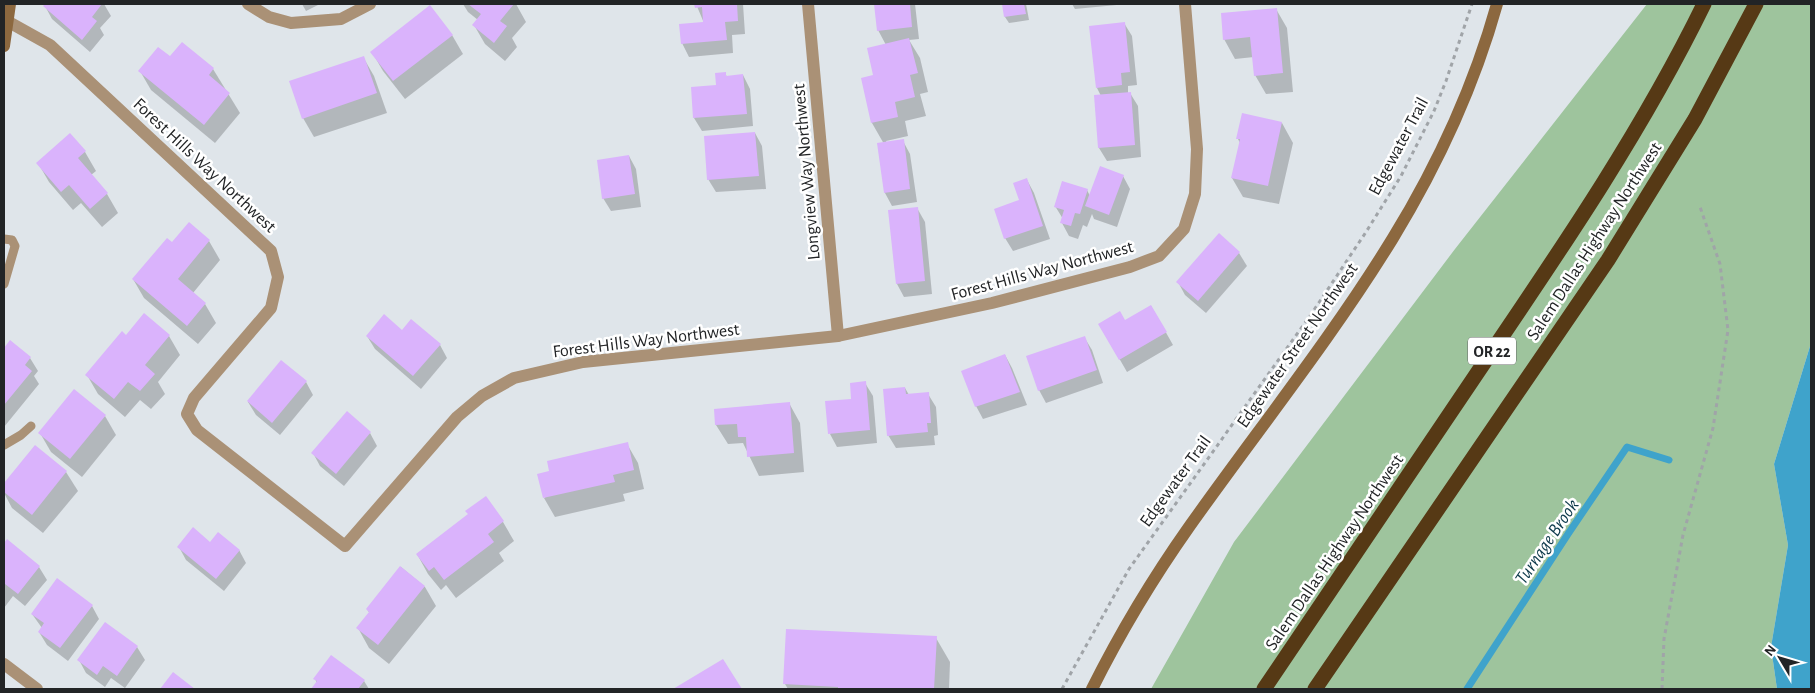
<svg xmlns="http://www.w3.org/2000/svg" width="1815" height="693" font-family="'Alegreya Sans',sans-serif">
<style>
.green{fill:#9ec49d}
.water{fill:#3fa3cb}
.shadow{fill:#0003}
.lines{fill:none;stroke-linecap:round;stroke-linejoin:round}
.stream{stroke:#3fa3cb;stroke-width:7}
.building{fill:#dab3fc}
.path{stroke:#a0a4a8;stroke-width:3;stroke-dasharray:4 4;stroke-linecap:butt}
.lane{stroke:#aa9176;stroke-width:9}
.street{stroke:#aa9176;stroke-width:12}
.secondary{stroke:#8c683f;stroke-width:12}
.highway{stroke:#563915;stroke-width:15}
.labels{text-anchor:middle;stroke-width:5;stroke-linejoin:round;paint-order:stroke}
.shield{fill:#fff;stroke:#646667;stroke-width:1}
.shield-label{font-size:16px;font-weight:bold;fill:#222426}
.street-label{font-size:18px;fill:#222426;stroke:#fff}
.water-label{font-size:19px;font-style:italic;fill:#0e3a4b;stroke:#fff}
</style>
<rect width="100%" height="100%" fill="#dfe5ea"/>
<path class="green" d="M1647,4H1811V343L1774,464L1788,545L1771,647L1777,689H1151L1234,542L1455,249Z"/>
<path class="water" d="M1811,343V689H1777L1771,647L1788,545L1774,464Z"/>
<g class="shadow">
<path d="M47,4H104L111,16L100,28L104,35L90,52L52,19L45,6Z"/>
<path d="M302,4H320L306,11Z"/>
<path d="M463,4H516L526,22L512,38L517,47L505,61L485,44L474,25L478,20L468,12Z"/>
<path d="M696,4H743L745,34L732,35L733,53L689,57L682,43L704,23Z"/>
<path d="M875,4H915L919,39L909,40L920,58L928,92L920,94L926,116L905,121L908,136L886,141L887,143L903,141L910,154L917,202L892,206L885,193L884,144L872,123L862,79L875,76L886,45L878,30Z"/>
<path d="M1003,4H1026L1029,20L1009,23L1005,17Z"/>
<path d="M1072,4H1127L1075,9Z"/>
<path d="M1276,9L1287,28L1293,92L1266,94L1255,75L1254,57L1235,59L1224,39Z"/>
<path d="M1124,23L1132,36L1137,85L1128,86V93H1130L1138,106L1141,157L1107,161L1099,148L1101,96L1097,88Z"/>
<path d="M452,35L463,54L405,99L383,71L372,52Z"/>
<path d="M363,57L374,76L387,113L314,137L303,118Z"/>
<path d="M170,58L213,69L240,113L215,143L151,90L140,71Z"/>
<path d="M725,73L727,77L743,75L750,89L753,126L702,131L694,118Z"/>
<path d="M1282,123L1293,143L1279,204L1243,197L1232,178L1240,143L1238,139Z"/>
<path d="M755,133L762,146L766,189L716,192L708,179Z"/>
<path d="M70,135L85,152L96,171L91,175L107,194L118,213L102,227L81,203L73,210L49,182L38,163Z"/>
<path d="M629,156L636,169L641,207L611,211L603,198Z"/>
<path d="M1123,176L1130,189L1117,227L1094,219L1092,214L1087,227L1083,225L1078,239L1069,236L1062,223L1063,219L1055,206L1087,190L1090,196Z"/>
<path d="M1027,180L1034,193L1050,239L1013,251L1005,238L1021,201Z"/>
<path d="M917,208L925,222L932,294L904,297L897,284L890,211Z"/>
<path d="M189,224L209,241L220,260L193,293L205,304L216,323L198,344L144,298L133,279L172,244Z"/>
<path d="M1219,235L1239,253L1247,266L1206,313L1185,295L1178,282Z"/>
<path d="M1151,306L1173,345L1127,372L1100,325L1125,322Z"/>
<path d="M402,331L440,345L447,358L421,389L375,349L367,336Z"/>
<path d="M127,336H169L180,355L158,382L165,394L151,409L140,400L125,417L98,394L87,375Z"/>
<path d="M1084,337L1092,350L1103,383L1046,403L1039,390Z"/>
<path d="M10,342L30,358L38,371L34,376L39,384L4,427V350Z"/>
<path d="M1005,355L1012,368L1027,405L983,419L976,406Z"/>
<path d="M306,382L313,395L280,435L256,415L248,402Z"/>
<path d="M865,383L873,396L877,443L837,447L830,434Z"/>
<path d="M905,388L909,395L928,394L936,407L938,435L934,436L935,445L896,448L888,435Z"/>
<path d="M789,403L800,423L804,472L759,476L743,443L728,444L716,425L715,410Z"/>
<path d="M105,416L116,435L82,477L51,452L40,433Z"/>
<path d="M370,433L377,446L344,486L320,466L313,453Z"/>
<path d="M627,444L638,463L644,489L623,494L625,501L555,517L544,498Z"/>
<path d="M35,446L66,472L78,491L43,533L12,508L4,493V485Z"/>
<path d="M485,498L503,522L514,541L499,553L504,561L456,598L446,585L441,590L428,574L417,554L469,515Z"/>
<path d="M7,541L39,567L47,580L25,606L13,596L4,608V545Z"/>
<path d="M211,543L239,550L246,563L224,591L186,560L179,547Z"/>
<path d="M401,567L425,587L436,606L389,664L369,648L358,628L370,614L367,609Z"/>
<path d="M92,606L99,619L68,661L47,645L39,632L42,628L32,614Z"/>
<path d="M105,624L137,647L145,660L125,688L111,678L105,687L86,673L79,660Z"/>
<path d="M936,638L950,662L949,689H788L785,684Z"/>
<path d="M723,660L740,689H675Z"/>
<path d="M315,679L364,681L369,689H312L317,683Z"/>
</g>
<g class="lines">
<path class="stream" d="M1467,689L1568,534L1627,447L1669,460"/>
</g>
<g class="building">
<path d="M45,4H102L92,17L97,21L82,40L43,6Z"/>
<path d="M468,4H514L500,21L507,26L494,43L472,25L481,14Z"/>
<path d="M694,4H737L738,21L725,22L727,40L681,44L679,24L703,22L702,7L695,8Z"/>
<path d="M874,4H910L912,27L877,31Z"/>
<path d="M1002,4H1024L1026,14L1004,17Z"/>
<path d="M430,5L453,35L393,81L370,52Z"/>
<path d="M1277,8L1283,73L1254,76L1250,37L1223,40L1221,13Z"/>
<path d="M1125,22L1130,72L1121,73L1122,85L1096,88L1089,26Z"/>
<path d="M909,38L918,73L910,75L915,97L895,102L898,117L871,123L861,78L873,75L867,48Z"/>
<path d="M182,42L214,68L209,75L230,93L204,125L138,71L158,47L170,56Z"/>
<path d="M364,56L377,93L302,119L289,81Z"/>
<path d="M726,72V76L743,74L747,114L693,118L691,87L716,85L715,73Z"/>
<path d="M1131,92L1135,145L1098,148L1094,95Z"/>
<path d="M1242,113L1282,122L1268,186L1231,178L1240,139H1236Z"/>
<path d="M755,132L759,176L707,180L704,136Z"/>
<path d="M70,133L86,151L78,158L108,193L90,209L69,185L61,192L36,163Z"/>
<path d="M904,139L910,189L884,193L877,143Z"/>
<path d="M629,155L635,194L602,199L597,160Z"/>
<path d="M1100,166L1124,175L1109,215L1085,206Z"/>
<path d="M1027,178L1043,226L1004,239L994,209L1019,200L1013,183Z"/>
<path d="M1062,181L1088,189L1080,214L1075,213L1071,226L1060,223L1064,210L1054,207Z"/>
<path d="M918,207L925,281L896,284L888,210Z"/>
<path d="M189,222L210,240L178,279L206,303L187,326L132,279L167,238L172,242Z"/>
<path d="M1219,233L1240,252L1198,301L1176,282Z"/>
<path d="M1151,305L1167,332L1119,360L1098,324L1120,311L1125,320Z"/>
<path d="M144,313L170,335L145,365L155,374L140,391L128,382L114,399L85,375L122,331L126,335Z"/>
<path d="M384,314L402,330L411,319L441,344L413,376L366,336Z"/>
<path d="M1085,336L1097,370L1038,391L1026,356Z"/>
<path d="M10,340L31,357L25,365L32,371L4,405V348Z"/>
<path d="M1005,354L1020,392L975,407L961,371Z"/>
<path d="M281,360L307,381L272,423L247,401Z"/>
<path d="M866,381L870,430L828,434L825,401L851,399L850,383Z"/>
<path d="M905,387L906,394L929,392L931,423H927L928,432L887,436L883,389Z"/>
<path d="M74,389L106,415L70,459L38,433Z"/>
<path d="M790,402L794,453L747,457L746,437H738L737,424L715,425L714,409Z"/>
<path d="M347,411L371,432L336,474L311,453Z"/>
<path d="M628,442L634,470L613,475L615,482L543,498L537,474L549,471L547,461Z"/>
<path d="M35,445L67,471L32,515L4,492V483Z"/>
<path d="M486,496L504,521L488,534L494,542L444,580L434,567L429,571L416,554L468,514L465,511Z"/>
<path d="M193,527L210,542L218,532L240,550L216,579L177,547Z"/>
<path d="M7,539L40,566L18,594L5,584L4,586V543Z"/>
<path d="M400,566L425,586L378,645L356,628L369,612L366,609Z"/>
<path d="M57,578L93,605L60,648L38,632L44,623L31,614Z"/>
<path d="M105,622L138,646L117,676L103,666L97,675L77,660Z"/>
<path d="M786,629L937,636L934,689H838V687L783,684Z"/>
<path d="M331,655L365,680L358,689H311L317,681L313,679Z"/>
<path d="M723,659L742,689H673Z"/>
<path d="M173,672L195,689H160Z"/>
</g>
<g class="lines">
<g class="path">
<path d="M1062,689L1129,569L1312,313L1366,232L1401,176L1434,111L1446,81L1472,4"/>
<path d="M1662,689L1664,639L1683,535L1713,428L1728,330L1720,264L1699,204"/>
</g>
<g class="lane">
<path d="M4,239L12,240L15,246L4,284"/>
<path d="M4,445L21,435L31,426"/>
</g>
<g class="street">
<path d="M248,4L269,17L291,23L341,19L370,4"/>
<path d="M808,4L838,336"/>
<path d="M7,21L50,45L271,251L278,277L271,308L194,398L187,414L197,430L345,546L457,417L482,396L514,378L583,362L838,336L992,303L1130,267L1159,256L1184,229L1195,194L1197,149L1185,4"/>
<path d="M4,664L37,689"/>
</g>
<g class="secondary">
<path d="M4,46L10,4"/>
<path d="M1092,689C1120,633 1153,578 1189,527C1257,431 1331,339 1393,238C1437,166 1474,86 1497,4"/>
</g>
<g class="highway">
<path d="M1264,689C1338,579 1412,469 1486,360C1564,245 1643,129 1704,4"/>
<path d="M1315,689L1608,260L1695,119L1756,4"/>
</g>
</g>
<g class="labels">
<rect class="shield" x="1468" y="337.5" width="48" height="27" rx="4"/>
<g class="shield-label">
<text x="1492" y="357">OR 22</text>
</g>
<g class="street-label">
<text transform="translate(1398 146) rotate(-62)" y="6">Edgewater Trail</text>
<text transform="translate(205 165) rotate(43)" y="6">Forest Hills Way Northwest</text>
<text transform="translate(806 172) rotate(-95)" y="6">Longview Way Northwest</text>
<text transform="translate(1594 241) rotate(-57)" y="6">Salem Dallas Highway Northwest</text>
<text transform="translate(1042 270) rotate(-15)" y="6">Forest Hills Way Northwest</text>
<text transform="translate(646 340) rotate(-7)" y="6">Forest Hills Way Northwest</text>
<text transform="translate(1297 345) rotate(-55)" y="6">Edgewater Street Northwest</text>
<text transform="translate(1175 481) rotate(-54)" y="6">Edgewater Trail</text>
<text transform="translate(1334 552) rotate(-56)" y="6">Salem Dallas Highway Northwest</text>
</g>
<g class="water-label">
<text transform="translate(1546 541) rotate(-56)" y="7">Turnage Brook</text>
</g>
</g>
<rect width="1815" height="693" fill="none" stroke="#222426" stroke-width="10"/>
<g transform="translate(1780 658) rotate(308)" stroke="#ffffff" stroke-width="4" paint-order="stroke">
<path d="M0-4L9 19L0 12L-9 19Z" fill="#222426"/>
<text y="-8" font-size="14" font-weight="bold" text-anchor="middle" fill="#222426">N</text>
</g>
</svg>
